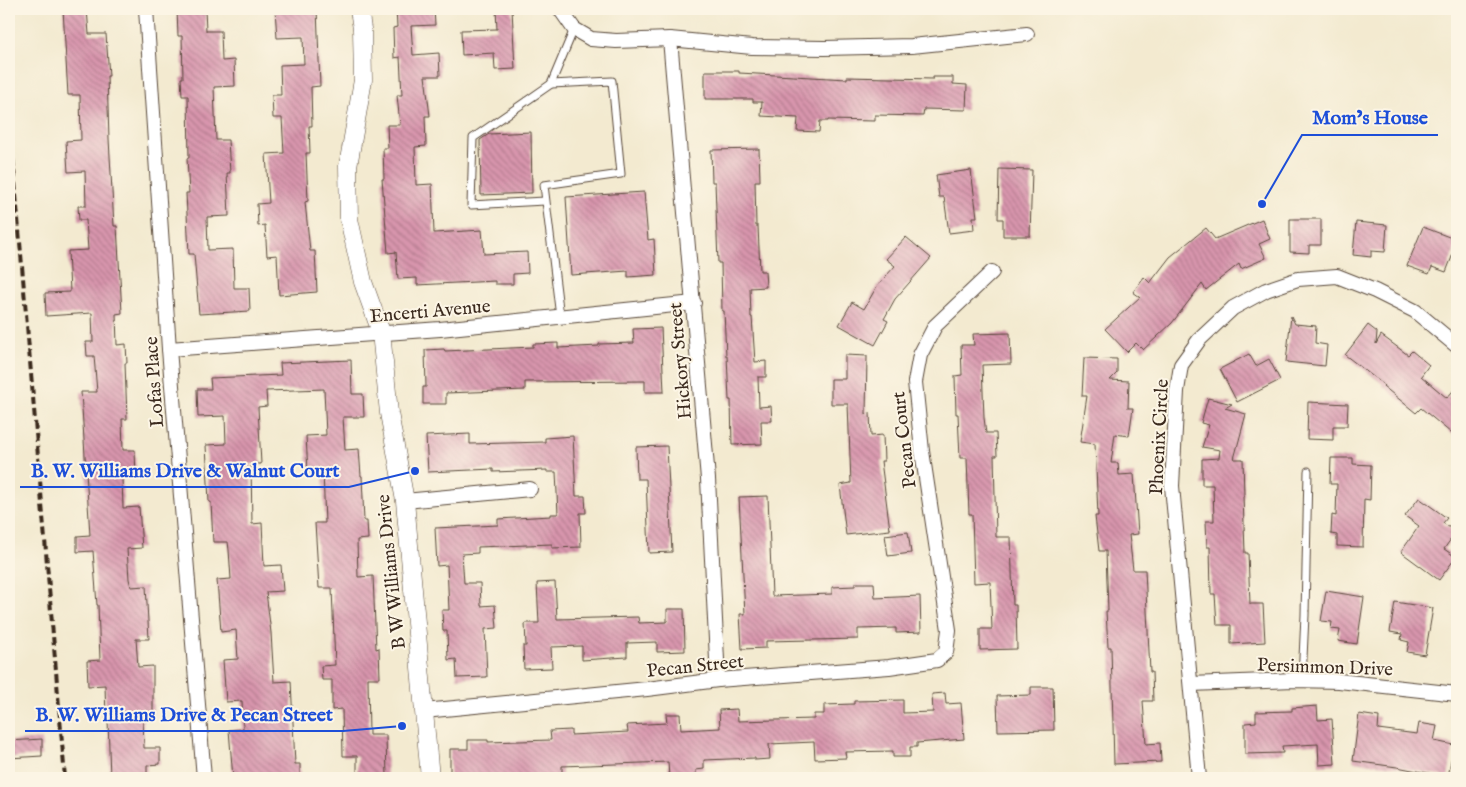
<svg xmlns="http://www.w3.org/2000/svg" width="1466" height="787" font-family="'IM FELL English',serif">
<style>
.building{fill:url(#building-back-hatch)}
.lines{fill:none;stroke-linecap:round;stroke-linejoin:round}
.service-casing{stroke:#574739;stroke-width:9}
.minor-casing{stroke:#574739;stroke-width:16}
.tertiary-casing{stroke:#574739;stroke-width:19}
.service{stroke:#fff;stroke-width:7}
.minor{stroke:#fff;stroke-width:14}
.tertiary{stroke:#fff;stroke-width:18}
.rail{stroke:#3b2a1e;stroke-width:4;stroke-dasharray:8 4;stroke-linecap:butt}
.labels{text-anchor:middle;stroke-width:4;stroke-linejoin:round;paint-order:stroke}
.street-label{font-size:19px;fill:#3b2a1e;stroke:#fcf5e5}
.leader{fill:none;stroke:#1d4ed8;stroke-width:2}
.callout-dot{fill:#1d4ed8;stroke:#fcf5e5;stroke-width:2}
.callout-label{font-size:20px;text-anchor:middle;font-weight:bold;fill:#1d4ed8;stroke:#fcf5e5;stroke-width:4;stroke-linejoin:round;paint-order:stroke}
</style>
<defs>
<pattern id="building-back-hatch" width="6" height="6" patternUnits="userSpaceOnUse" patternTransform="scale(1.25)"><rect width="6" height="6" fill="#d895ad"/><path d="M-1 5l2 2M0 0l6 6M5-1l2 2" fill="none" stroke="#b07a8c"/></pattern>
</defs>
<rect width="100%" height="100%" fill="#fcf5e5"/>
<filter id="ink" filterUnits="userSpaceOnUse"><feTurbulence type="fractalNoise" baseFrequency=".02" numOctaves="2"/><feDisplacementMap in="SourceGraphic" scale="10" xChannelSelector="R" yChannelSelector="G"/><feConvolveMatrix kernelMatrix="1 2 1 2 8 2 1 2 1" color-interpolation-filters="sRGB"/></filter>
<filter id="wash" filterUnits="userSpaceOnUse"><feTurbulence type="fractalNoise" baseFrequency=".0096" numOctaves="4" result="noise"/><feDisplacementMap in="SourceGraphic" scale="20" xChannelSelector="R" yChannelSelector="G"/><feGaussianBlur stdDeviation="1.12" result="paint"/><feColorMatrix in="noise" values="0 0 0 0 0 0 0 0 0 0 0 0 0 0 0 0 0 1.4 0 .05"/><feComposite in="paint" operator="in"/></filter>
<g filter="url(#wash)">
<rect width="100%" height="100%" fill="#f3ead0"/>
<g id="blocks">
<g class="building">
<path d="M63,9H87L89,34H106L109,76H107L109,139L114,226H117L122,313L116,314L117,345L126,344L127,363H125L127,419H122L123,450H135L136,478H122L123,508L139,507L142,548L127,549L129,579L131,587L146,586L149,639H136L138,667L153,666V718H143L144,748H160V764L147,765V778H110L108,720H106L105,685L88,686L87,661L100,660L98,605H97L93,551L77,552V536L90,535L81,392H97L94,356H87L86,342H93L92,313L46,316L45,293L70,292L68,251L88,250L86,220H79L78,206H86L85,171L68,172L66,141L81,140L80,95H68Z"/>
<path d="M177,9H205L206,31H221L222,61L234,60L235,86L214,87L216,140H228L230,173H227L229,216L207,217L208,250L233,249L234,288H249L250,311L199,314L194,254H189L186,193H189L187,158H189L188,96H182L181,78H183L182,36H178Z"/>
<path d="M275,9H317L320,86L311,87L312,126H309L310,153H306L308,201L305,202L310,251H315L317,292L279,295L277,255L267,256L265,225L258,226L257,204L269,203L266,154L284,153L282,118H273L272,95H281L280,65L304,64L303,37L277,38Z"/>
<path d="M396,9H434L435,25L411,26L413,55L439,53L440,76H425L430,116H425L426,146L415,147L416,185L432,184L434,233L482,230L484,254L527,252L528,273L513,274V284H495V281L417,285V278L398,279L396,252L388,253L382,179H384L383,148H388L387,125H400L397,95H402L400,57L394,58L393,28L397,27Z"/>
<path d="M496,9H512L515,69L495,70L494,53L462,55L461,30L497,29Z"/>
<path d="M705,71H739V73L847,79V77L933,79V77H953V84L967,85L966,110L924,109L923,116L875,115V121L828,120V121H820L819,132L797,131L798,118L761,116L762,102H753V99H705Z"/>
<path d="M531,132L532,193L481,195L480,140L489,134Z"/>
<path d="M759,149L760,181H755L756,226H758L760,271H765L766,287L750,288L751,317H752L755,362L766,361V377H758L759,407L771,406L772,421H761L762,444L732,445L731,400H729L727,356H726L724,311H722L721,263H718L715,182H712L711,150Z"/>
<path d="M999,169L1032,170L1030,236H1003V219H998Z"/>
<path d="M971,170L977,217H973L974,230L949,233L944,197H939L936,175Z"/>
<path d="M644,192L648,240L654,239L656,275L628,277V271L571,275L566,197Z"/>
<path d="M1262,219L1270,239L1259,244L1266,258L1241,269L1239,264L1206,290L1202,284L1172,323L1143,350L1136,343L1127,352L1105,329L1140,297L1133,292L1144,277L1150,283L1170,257L1206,228L1215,239Z"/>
<path d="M1290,219H1321V245H1309V253L1290,252Z"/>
<path d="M1356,222L1387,225L1385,252L1371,251V257L1353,255Z"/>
<path d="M1423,227L1457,240V244L1446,272L1432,267L1429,274L1407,266Z"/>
<path d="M906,237L931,258L895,299L884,319L888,321L875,345L839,325L852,302L864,309L877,286L895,266L886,259Z"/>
<path d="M1291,316L1295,324L1316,326L1315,343L1327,345L1325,366L1286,362Z"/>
<path d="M1368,325L1377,332L1376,344L1381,335L1408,355L1412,351L1429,365L1421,376L1447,398L1457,386V438L1421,408L1416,413L1383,386L1384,385L1345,355Z"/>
<path d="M661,328L664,392H645V381L525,382V390L446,393V404H423V387H426L425,350L444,349L445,351L533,347V344L558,343V348L599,346V344L634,343L633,329Z"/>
<path d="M1010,333L1011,364L982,365L984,418L986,433H996L997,456H994L996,537H1011L1013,605H1016L1017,649L980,650V629H992L990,582L974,583L972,514H969L967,458H960L958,414H956L955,376L962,375L961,345H974L973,334Z"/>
<path d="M1249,354L1256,366L1269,359L1280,380L1237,402L1220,369Z"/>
<path d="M845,355L867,356L866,414L870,413L871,436L883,435L884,461H881L890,530L846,535L840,485L851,483L848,404H831V379H845Z"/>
<path d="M1084,358L1117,359V373L1110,380L1129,381L1128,408H1133L1129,436L1115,434L1111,463H1118L1119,475L1134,474L1138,534L1129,535L1133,570H1145L1150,672H1152L1153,701H1143L1146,744L1160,743L1161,762L1114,764L1111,647H1108L1106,611H1108L1106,551H1099L1095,516H1098L1095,444L1080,442L1087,396H1082Z"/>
<path d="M351,360L352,394H363L364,417H343L345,450L359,449L361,476H362L364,521H367L368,539L357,540L358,577L373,576L376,649L379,648L380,678H368L369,735H386L387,778H357V756H343L342,709L332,710V680H322L321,666L335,665L332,588H319L315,523H325L323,471L308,472L306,436L326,435L324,389L266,391L267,406L258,407L261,464H251L252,524L262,523L264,566L281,565L283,591L266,592L271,633L274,682L291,681L295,764H300V778H233L229,730L243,729L242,701L226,702L223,660L238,659L236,630L221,632L217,580L231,579L229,550L228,542H213L211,502H209L206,445L226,444L225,416L198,417L197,389H211L210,378L281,375L280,363Z"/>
<path d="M1208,398L1232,404L1225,408L1246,414L1234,459H1243L1244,496H1243L1245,553H1248L1250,604H1263L1265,642L1231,644V625H1217L1215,594H1211L1210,547H1207L1206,521H1214L1213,485H1202V459L1219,458L1220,450L1202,447L1209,425L1201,423Z"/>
<path d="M1308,402L1348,404L1347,426H1333V440L1307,439Z"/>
<path d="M470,434V444L545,442V438L573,436L576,496H585L586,513H580L581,547L552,548V544L478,547V553L462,554L464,583H480L481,606L495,605L497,628L485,629L487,677L457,678L456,659L448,660L447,631H443L442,610H449L447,565L437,566L435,528L498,525V519L551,516V514H558L556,472H547V470L493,472V469L428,472L426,436Z"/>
<path d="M667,446L672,552L649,553L646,479H637L636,447Z"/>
<path d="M1331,458H1353V464L1371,465L1370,500L1364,499L1363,547L1337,546V535L1331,534L1332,515L1336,516L1337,484H1330Z"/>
<path d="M768,496L772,596L832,594V587L855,586V583H874L875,598L920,596L921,632L896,633V628L858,629V639L766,641V648L742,649L740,614H745L739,497Z"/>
<path d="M1419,498L1447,518L1443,523L1456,532L1444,549L1456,557L1439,580L1401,552L1419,526L1405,516Z"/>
<path d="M908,532L911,553L888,556L885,535Z"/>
<path d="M555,582L557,619L638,617L639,623L667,622V609H684L685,651L657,652V642L627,643V657L582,660V646L551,647L552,668L524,669L523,646H526L525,623H539L537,583Z"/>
<path d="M1326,591L1364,597L1357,644L1338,641L1340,630L1331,629L1332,622L1321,621Z"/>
<path d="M1395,602L1433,608L1425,655L1407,652L1409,642L1401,640L1402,634L1390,632Z"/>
<path d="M1031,687H1053L1054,730L998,731L997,696L1031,695Z"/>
<path d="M945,693L946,704L961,703L964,739L917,743V747H910V757H893V751L845,752L846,758L815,759L814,742L769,744L770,759L755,760V758L704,760V769L696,770V778H669L668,762L562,766V778H450V749H468V740H488V742L551,740L550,731L571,730V735L628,732L627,725L667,723L666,714H680L681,730L720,728L719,710L737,709L738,721L814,719V714H824V705L854,704V701L903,700V713L933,712L932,694Z"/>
<path d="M1317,706L1318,720L1332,719L1335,764L1319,765L1318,744L1282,746L1283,753L1245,754V723L1256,722V712L1292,711V708Z"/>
<path d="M1359,714L1379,717L1378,729L1417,734L1419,723L1437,726L1434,741L1454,745L1448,777L1397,767L1353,761Z"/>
<path d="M42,739V756L9,758V741Z"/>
</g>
</g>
</g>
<g filter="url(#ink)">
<use href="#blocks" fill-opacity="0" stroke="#574739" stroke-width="1"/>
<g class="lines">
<g class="service-casing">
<g id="service">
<path d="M545,201L471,205L473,138L551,84"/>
<path d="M560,317L544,185L621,174L612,81L551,84L574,29"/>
<path d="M1302,680L1305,615L1308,471"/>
<path d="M1455,694L1457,679"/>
</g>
</g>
<g class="minor-casing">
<g id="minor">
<path d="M146,9L169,349L204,778"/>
<path d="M560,9L574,29L591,39L616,41L670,39L752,47L824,48L912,46L1027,34"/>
<path d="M670,39L708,479L718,680"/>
<path d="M169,349L440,329L694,303"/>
<path d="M405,501L530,489"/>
<path d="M1191,684L1293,680L1339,681L1457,694"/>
<path d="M424,711L647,689L718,680L889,667L937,660L946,652L949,630L922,451L915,382L920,355L935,326L992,272"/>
<path d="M1199,778L1172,486L1177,391L1181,365L1199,340L1233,308L1266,290L1298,279L1337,276L1375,291L1415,311L1457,346"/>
</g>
</g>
<g class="tertiary-casing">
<path id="tertiary" d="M359,9L362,29L363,80L348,166L349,219L363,282L381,332L389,413L405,501L430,778"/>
</g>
<use href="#service" class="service"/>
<use href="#minor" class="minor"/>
<use href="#tertiary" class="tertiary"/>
<path class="rail" d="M9,111L65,778"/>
</g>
</g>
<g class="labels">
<g class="street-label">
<text transform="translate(430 310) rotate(-5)" y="7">Encerti Avenue</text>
<text transform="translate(679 361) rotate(-95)" y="7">Hickory Street</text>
<text transform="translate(153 382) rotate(-94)" y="7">Lofas Place</text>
<text transform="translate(1158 437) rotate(-87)" y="7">Phoenix Circle</text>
<text transform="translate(903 440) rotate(-97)" y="7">Pecan Court</text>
<text transform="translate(390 572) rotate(-96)" y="7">B W Williams Drive</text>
<text transform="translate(695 665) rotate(-6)" y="7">Pecan Street</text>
<text transform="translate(1325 666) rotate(2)" y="7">Persimmon Drive</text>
</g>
</g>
<path class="leader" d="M1262 204L1302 135H1438M415 471L349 487H20M402 726L343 731H25"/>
<g class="callout-dot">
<circle cx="1262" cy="204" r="5"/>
<circle cx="415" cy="471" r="5"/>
<circle cx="402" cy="726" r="5"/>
</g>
<g class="callout-label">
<text x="1370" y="124">Mom’s House</text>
<text x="185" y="477">B. W. Williams Drive &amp; Walnut Court</text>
<text x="184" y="721">B. W. Williams Drive &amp; Pecan Street</text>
</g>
<rect width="1466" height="787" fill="none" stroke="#fcf5e5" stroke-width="30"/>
</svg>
